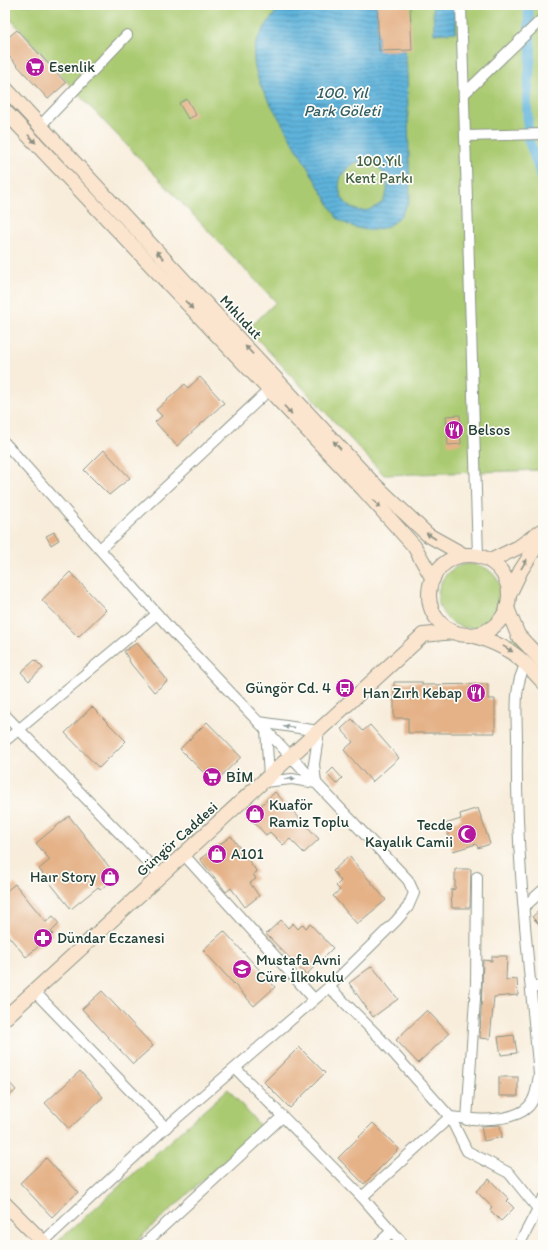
<svg xmlns="http://www.w3.org/2000/svg" width="548" height="1250" font-family="Itim,sans-serif">
<style>
.green{fill:#aaca71;stroke:#648452}
.water{fill:url(#water-rules);stroke:#3f7888;fill-rule:evenodd}
.lines{fill:none;stroke-linecap:round;stroke-linejoin:round}
.canal{stroke:#5fb3db;stroke-width:10}
.building{fill:#e5b288}
.street-casing{stroke:#8c9588;stroke-width:12}
.secondary-casing{stroke:#8c9588;stroke-width:16}
.street{stroke:#fff;stroke-width:10}
.secondary{stroke:#fbe5cf;stroke-width:14}
.oneway{fill:#8d9182}
.oneway2{fill:#8f9e9a}
.labels{text-anchor:middle;stroke-width:3.5;stroke-linejoin:round;paint-order:stroke}
.poi-label{font-size:15px;fill:#1f3d34;stroke:#fdfcf7;text-anchor:start}
.park-label{font-size:15px;fill:#426043;stroke:#fdfcf7}
.street-label{font-size:15px;fill:#1f3d34;stroke:#fdfcf7}
.water-label{font-size:16px;font-style:italic;fill:#326066;stroke:#fdfcf7}
</style>
<defs>
<pattern id="water-rules" width="6" height="5" patternUnits="userSpaceOnUse"><rect width="6" height="5" fill="#5fb3db"/><path d="M0 2.5h6" fill="none" stroke="#4e93b2"/></pattern>
</defs>
<rect width="100%" height="100%" fill="#fdfcf7"/>
<filter id="ink" filterUnits="userSpaceOnUse"><feTurbulence type="fractalNoise" baseFrequency=".025" numOctaves="2"/><feDisplacementMap in="SourceGraphic" scale="8" xChannelSelector="R" yChannelSelector="G"/><feConvolveMatrix kernelMatrix="1 2 1 2 8 2 1 2 1" color-interpolation-filters="sRGB"/></filter>
<filter id="wash" filterUnits="userSpaceOnUse"><feTurbulence type="fractalNoise" baseFrequency=".012" numOctaves="4" result="noise"/><feDisplacementMap in="SourceGraphic" scale="16" xChannelSelector="R" yChannelSelector="G"/><feGaussianBlur stdDeviation="0.9" result="paint"/><feColorMatrix in="noise" values="0 0 0 0 0 0 0 0 0 0 0 0 0 0 0 0 0 1.4 0 .05"/><feComposite in="paint" operator="in"/></filter>
<g filter="url(#wash)">
<rect width="100%" height="100%" fill="#f8eddb"/>
<g class="green">
<path d="M5,5H543V470L384,475L248,329L276,302L79,95L5,13Z"/>
<circle cx="470" cy="596" r="32"/>
<path d="M514,635L543,666V677L504,644Z"/>
<path d="M228,1089L261,1127L132,1245H58L56,1243Z"/>
</g>
<g class="water">
<path d="M281,5H377L379,50H405L407,70L410,196C400,233 366,239 337,218L262,89C245,46 256,40 281,5ZM358,162C377,161 392,175 386,195C384,200 381,204 377,206C347,226 320,177 358,162Z"/>
<path d="M433,5H456V32L434,34Z"/>
</g>
<g class="lines">
<path class="canal" d="M528,5L531,52L527,98L528,138L543,180"/>
</g>
<g id="blocks">
<g class="building">
<path d="M377,5H410L412,50L379,51Z"/>
<path d="M17,30L66,83L48,99L5,52V40Z"/>
<path d="M187,99L196,115L188,119L179,103Z"/>
<path d="M200,377L224,403L177,446L155,422L162,416L156,410L185,384L188,388Z"/>
<path d="M460,415L461,444L448,445L446,416Z"/>
<path d="M104,450L130,478L109,495L84,470Z"/>
<path d="M54,532L59,540L51,545L46,536Z"/>
<path d="M70,572L106,610L78,637L42,600Z"/>
<path d="M137,643L168,681L154,692L131,664L124,651Z"/>
<path d="M35,660L43,668L29,681L21,672Z"/>
<path d="M394,682H422V685L488,684V699H495V733H408V718H394Z"/>
<path d="M92,707L126,741L99,768L65,733Z"/>
<path d="M352,719L363,731L370,725L399,758L372,782L344,750L353,742L341,729Z"/>
<path d="M207,722L241,757L214,783L180,749Z"/>
<path d="M333,768L342,778L336,784L327,774Z"/>
<path d="M275,792L319,839L304,853L290,839L283,845L270,832L266,835L249,817Z"/>
<path d="M478,808L490,844L478,848L476,844L453,851L445,824L461,819L460,814Z"/>
<path d="M69,816L114,873L109,877L112,880L100,890L98,887L71,909L39,869L50,860L36,843Z"/>
<path d="M231,836L257,872L253,874L256,879L250,883L259,896L245,907L231,888L226,892L200,859Z"/>
<path d="M349,856L386,900L357,924L333,896L340,890L336,886L341,881L333,871Z"/>
<path d="M455,869H471L470,908H452L451,890L455,889Z"/>
<path d="M15,884L46,922L53,916L59,924L51,932L53,934L26,957L5,932V892Z"/>
<path d="M543,907V928L532,917Z"/>
<path d="M281,920L288,928L293,923L298,929L303,924L306,928L310,924L333,948L306,975L266,934Z"/>
<path d="M224,931L275,987L254,1006L203,950Z"/>
<path d="M492,956H507L506,980L517,979L518,995L494,997L490,1039L480,1038L483,960L492,961Z"/>
<path d="M372,966L398,999L373,1017L349,983Z"/>
<path d="M102,991L153,1046L133,1064L82,1009Z"/>
<path d="M427,1010L449,1034L418,1063L396,1040Z"/>
<path d="M514,1035L517,1053L501,1055L498,1037Z"/>
<path d="M299,1047L325,1073L290,1108L264,1082Z"/>
<path d="M80,1071L103,1097L69,1129L45,1103Z"/>
<rect x="499" y="1077" width="19" height="19"/>
<path d="M5,1078L16,1090L5,1100Z"/>
<path d="M373,1123L399,1149L364,1184L338,1158Z"/>
<path d="M500,1125L502,1137L484,1141L481,1126Z"/>
<path d="M46,1158L78,1192L52,1217L20,1183Z"/>
<path d="M489,1179L509,1199L507,1201L514,1208L501,1221L490,1210L492,1207L476,1191Z"/>
</g>
</g>
</g>
<g filter="url(#ink)">
<use href="#blocks" fill-opacity="0" stroke="#8c9588" stroke-width="1"/>
<g class="lines">
<g class="street-casing">
<g id="street">
<path d="M461,5L478,556"/>
<path d="M464,94L543,18"/>
<path d="M5,126L12,119"/>
<path d="M40,126L127,35"/>
<path d="M465,136L543,134"/>
<path d="M5,443L175,634L408,880L414,893L408,907L396,921L329,987L163,1130L40,1245"/>
<path d="M100,549L269,390"/>
<path d="M5,715L161,876"/>
<path d="M259,722L319,731L314,764L316,783L292,779L264,782"/>
<path d="M266,729L269,777"/>
<path d="M5,741L157,614"/>
<path d="M184,855L314,999"/>
<path d="M524,907L543,890"/>
<path d="M531,986L543,988"/>
<path d="M329,987L380,1038L450,1117L467,1151L509,1173L543,1215"/>
<path d="M35,992L166,1128"/>
<path d="M236,1069L362,1197L404,1245"/>
<path d="M467,1120L476,984L477,877"/>
<path d="M362,1197L450,1117C471,1120 512,1123 528,1107C536,1099 537,1086 539,1075C529,964 515,852 517,741C517,715 513,686 526,664"/>
<path d="M143,1245L282,1117"/>
<path d="M377,1245L392,1231"/>
<path d="M519,1245L543,1199"/>
</g>
</g>
<g class="secondary-casing">
<g id="secondary">
<path d="M5,88L370,480L428,535L464,555"/>
<path d="M5,111L364,490L414,546L433,579"/>
<circle cx="469" cy="595" r="40"/>
<path d="M490,561L519,547L541,531"/>
<path d="M509,595L521,570L543,536"/>
<path d="M507,608L518,635L543,662"/>
<path d="M423,635L454,632"/>
<path d="M472,635C507,646 519,655 543,682"/>
<path d="M5,1018L423,635"/>
<path d="M5,1204L46,1245"/>
</g>
</g>
<use href="#street" class="street"/>
<use href="#secondary" class="secondary"/>
</g>
<defs><path id="oneway-solid" d="M-6-.8H1V-3.2L6.5 0L1 3.2V.8H-6Z"/></defs>
<g class="oneway">
<use href="#oneway-solid" transform="translate(32 139) rotate(47)"/>
<use href="#oneway-solid" transform="translate(160 255) rotate(-133)"/>
<use href="#oneway-solid" transform="translate(189 305) rotate(47)"/>
<use href="#oneway-solid" transform="translate(249 350) rotate(-133)"/>
<use href="#oneway-solid" transform="translate(288 410) rotate(47)"/>
<use href="#oneway-solid" transform="translate(337 445) rotate(-133)"/>
<use href="#oneway-solid" transform="translate(377 504) rotate(48)"/>
<use href="#oneway-solid" transform="translate(431 536) rotate(-147)"/>
<use href="#oneway-solid" transform="translate(524 564) rotate(-59)"/>
<use href="#oneway-solid" transform="translate(508 649) rotate(31)"/>
</g>
<g class="oneway2">
<use href="#oneway-solid" transform="translate(289 727) rotate(-174)"/>
<use href="#oneway-solid" transform="translate(290 779) rotate(-1)"/>
</g>
</g>
<defs>
<g id="supermarket-disc" transform="scale(1)"><circle r="9.5" fill="#b5179e" stroke="#fdfcf7"/><path d="M-6-5.5h2.5l.6 2H6L4.5 2H-2.5L-4.4-4H-6ZM-1.5 3.2a1.3 1.3 0 1 0 .1 0ZM3 3.2a1.3 1.3 0 1 0 .1 0Z" fill="#fff"/></g>
<g id="restaurant-disc" transform="scale(1)"><circle r="9.5" fill="#b5179e" stroke="#fdfcf7"/><path d="M-5-6h1v4h1v-4h1v4h1v-4h1v5L-1.5 .5V6h-2V.5L-5-1ZM5-6V6H3V1.5H1.5Q1.5-4 5-6Z" fill="#fff"/></g>
<g id="bus-disc" transform="scale(1)"><circle r="9.5" fill="#b5179e" stroke="#fdfcf7"/><path d="M-5-6H5V4H4V6H2V4H-2V6H-4V4H-5ZM-3.5-4V0h7V-4ZM-3.5 1.2v1.5H-2V1.2ZM2 1.2v1.5H3.5V1.2Z" fill="#fff"/></g>
<g id="shop-disc" transform="scale(1)"><circle r="9.5" fill="#b5179e" stroke="#fdfcf7"/><path d="M-5-2.5h2.3a2.7 3.5 0 0 1 5.4 0H5L5.5 6h-11ZM-1.5-2.5h3a1.5 2.3 0 0 0-3 0Z" fill="#fff"/></g>
<g id="mosque-disc" transform="scale(1)"><circle r="9.5" fill="#b5179e" stroke="#fdfcf7"/><path d="M3.5-4.9A6 6 0 1 0 3.5 4.9A5 5 0 1 1 3.5-4.9Z" fill="#fff"/></g>
<g id="pharmacy-disc" transform="scale(1)"><circle r="9.5" fill="#b5179e" stroke="#fdfcf7"/><path d="M-2-6h4v4h4v4h-4v4h-4v-4h-4v-4h4Z" fill="#fff"/></g>
<g id="school-disc" transform="scale(1)"><circle r="9.5" fill="#b5179e" stroke="#fdfcf7"/><path d="M0-5L7-2L0 1L-7-2ZM-4 1L0 2.5L4 1V4Q0 6-4 4Z" fill="#fff"/></g>
</defs>
<g fill-rule="evenodd">
<use href="#supermarket-disc" x="35" y="67"/>
<use href="#restaurant-disc" x="454" y="430"/>
<use href="#bus-disc" x="345" y="688"/>
<use href="#restaurant-disc" x="476" y="693"/>
<use href="#supermarket-disc" x="212" y="777"/>
<use href="#shop-disc" x="255" y="814"/>
<use href="#mosque-disc" x="467" y="834"/>
<use href="#shop-disc" x="217" y="854"/>
<use href="#shop-disc" x="110" y="877"/>
<use href="#pharmacy-disc" x="43" y="938"/>
<use href="#school-disc" x="242" y="969"/>
</g>
<g class="labels">
<g class="poi-label">
<text x="49" y="72">Esenlik</text>
<text x="468" y="435">Belsos</text>
<text x="331" y="693" text-anchor="end">Güngör Cd. 4</text>
<text x="462" y="698" text-anchor="end">Han Zırh Kebap</text>
<text x="226" y="782">BİM</text>
<text x="269" y="810">Kuaför<tspan x="269" dy="17">Ramiz Toplu</tspan></text>
<text x="453" y="830" text-anchor="end">Tecde<tspan x="453" dy="17">Kayalık Camii</tspan></text>
<text x="231" y="859">A101</text>
<text x="96" y="882" text-anchor="end">Haır Story</text>
<text x="57" y="943">Dündar Eczanesi</text>
<text x="256" y="965">Mustafa Avni<tspan x="256" dy="17">Cüre İlkokulu</tspan></text>
</g>
<g class="park-label">
<text x="379" y="166">100.Yıl<tspan x="379" dy="17">Kent Parkı</tspan></text>
</g>
<g class="street-label">
<text transform="translate(241 317) rotate(47)" y="5">Mıhlıdut</text>
<text transform="translate(177 839) rotate(-42)" y="5">Güngör Caddesi</text>
</g>
<g class="water-label">
<text x="342" y="98">100. Yıl<tspan x="342" dy="18">Park Göleti</tspan></text>
</g>
</g>
<rect width="548" height="1250" fill="none" stroke="#fdfcf7" stroke-width="20"/>
</svg>
